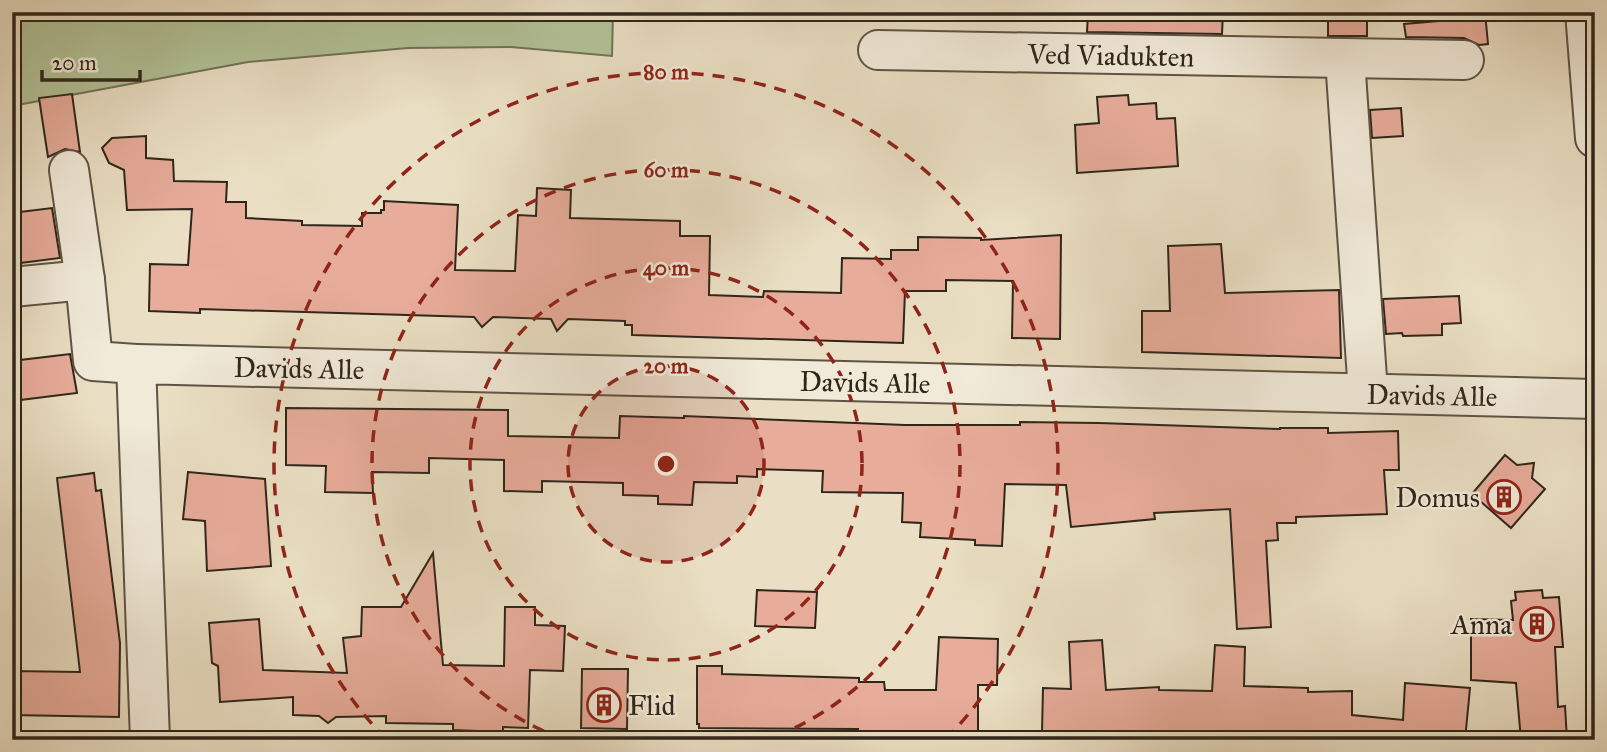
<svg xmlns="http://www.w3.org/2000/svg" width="1607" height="752" font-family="'IM FELL Great Primer',serif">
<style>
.green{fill:#b2c398;stroke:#707459;stroke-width:2}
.building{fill:#e7ac9a;stroke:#2f261a;stroke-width:2}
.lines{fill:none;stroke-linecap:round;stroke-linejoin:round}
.minor-casing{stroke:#5e5444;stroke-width:42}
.minor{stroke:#f1ead9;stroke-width:38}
.ring{fill:none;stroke:#8f2418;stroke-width:3.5;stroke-dasharray:12 9}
.labels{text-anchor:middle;stroke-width:5;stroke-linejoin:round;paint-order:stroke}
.street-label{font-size:28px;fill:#2f261a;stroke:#f1ead9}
.poi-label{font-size:28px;fill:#2f261a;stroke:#f1ead9;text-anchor:end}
.centre{fill:#8f2418;stroke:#f1ead9;stroke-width:3.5}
.ring-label{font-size:21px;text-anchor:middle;font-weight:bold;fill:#8f2418;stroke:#f1ead9;stroke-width:5;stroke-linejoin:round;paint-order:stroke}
</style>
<rect width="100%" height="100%" fill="#eadfc4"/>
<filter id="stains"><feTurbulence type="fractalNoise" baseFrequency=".00286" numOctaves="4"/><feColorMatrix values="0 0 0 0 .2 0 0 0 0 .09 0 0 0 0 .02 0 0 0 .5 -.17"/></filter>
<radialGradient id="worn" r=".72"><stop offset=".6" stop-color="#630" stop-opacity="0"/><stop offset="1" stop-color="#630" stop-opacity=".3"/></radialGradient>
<path class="green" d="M12,12H613L612,56L511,47L408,48L248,62L12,106Z"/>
<g class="building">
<path d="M1088,12H1223L1222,34L1087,32Z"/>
<path d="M1437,12H1485L1488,44L1479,45L1464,38L1406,37L1404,24L1438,21Z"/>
<path d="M1367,16V36H1328V17Z"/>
<path d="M72,94L80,152L65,149L48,157L39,98Z"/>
<path d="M1128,95L1129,105L1156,103L1157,119L1175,118L1178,166L1077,173L1075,125L1099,123L1097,97Z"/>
<path d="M1401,108L1403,136L1372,138L1370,110Z"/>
<path d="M146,136V158L173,160L174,181L227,182L226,202H246V218L302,221V225L362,226V213H381V210H384V201L458,205L455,270L515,271L518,215L536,216L537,188L571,190L570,218L680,221V236H710L709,295L763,297L764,291L841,293L842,258L891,259V250H918V237L981,238V240L1061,235L1060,339L1012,338L1013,281L946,280V291H905L903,343L632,335V325H625V321L568,319L557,331L551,319L493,317L482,327L474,317L200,309V313L149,311L150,264L188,265L192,209L127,210L124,170L109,163L102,148L112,138Z"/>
<path d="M52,208L60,258L12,264V213Z"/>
<path d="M1221,244L1225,293L1339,290L1341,358L1142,352V311H1170L1168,246Z"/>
<path d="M1459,296L1461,323L1442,324V335L1403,336L1402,333L1386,334L1383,299Z"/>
<path d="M70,354L77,393L12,401V361Z"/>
<path d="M286,408L508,410V436L619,438L620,416L684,418V416L905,425H1020V422L1099,423L1280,429V428H1328V433L1398,431L1399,470H1384L1387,514L1296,517V523H1277L1278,540L1266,541L1271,627L1237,629L1230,509L1154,513L1155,519L1071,527L1066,485L1005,484L1002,546L975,545V540L920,537L921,523L902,522L903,493L822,492L823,471L757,469V477L737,476V483L694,482L692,505L658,504V496L623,495V483L542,481V492L504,491V460L429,458V473L372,472L373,493L325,492L326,466L286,465Z"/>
<path d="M1505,455L1517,465L1534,463L1532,478L1545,489L1511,528L1472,494Z"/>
<path d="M188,472L265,479L271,566L207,571L205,521L183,519Z"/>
<path d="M94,473L96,491L101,490L120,643L119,717L12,715V671L80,672L57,478Z"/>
<path d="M433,553L443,665L504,666L505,607H535V625L565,626L563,671L530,670L528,728L503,727V732L453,730V724L386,723V716L336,717L328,723L319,716L293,715V697L220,702L218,666L212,663L209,623L259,619L263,670L347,673L343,638L361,636L362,607H401Z"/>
<path d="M757,590L817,592L815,628L755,626Z"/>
<path d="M1542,590L1543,598L1559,597L1563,647H1555L1558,707L1565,706L1567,740H1521L1516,683L1471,680V619L1513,620L1511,601L1516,600L1515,592Z"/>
<path d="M939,637L998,639L997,685H978V735H858V729L699,728V724H697V666H722V674L859,678V682H884L885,690H936Z"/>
<path d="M1102,640L1106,690L1159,687V690L1212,691L1215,645L1245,647L1244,686L1308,688V692L1352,691V715L1403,720L1405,683L1470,688L1465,740H1234V735L1161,734L1120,737V733L1042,732L1043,688L1071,689L1069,642Z"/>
<path d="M582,669H628L627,729L581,728Z"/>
</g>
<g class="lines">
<g class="minor-casing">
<g id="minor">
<path d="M1585,12L1595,138"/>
<path d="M878,50L1464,60"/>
<path d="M1345,59L1368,393"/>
<path d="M69,170L85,280L93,361L136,364"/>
<path d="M12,287L85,280"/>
<path d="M150,740L136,364L1595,399"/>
</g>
</g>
<use href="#minor" class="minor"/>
</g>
<circle cx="666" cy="464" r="98" fill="#8f2418" fill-opacity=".12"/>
<g class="ring">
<circle cx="666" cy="464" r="98"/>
<circle cx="666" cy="464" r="196"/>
<path d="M563 739A294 294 0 1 1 769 739"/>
<path d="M386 739A392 392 0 1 1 946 739"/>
</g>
<defs>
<g id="building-ring" transform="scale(1.75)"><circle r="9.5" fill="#f1ead9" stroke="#8f2418" stroke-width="1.5"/><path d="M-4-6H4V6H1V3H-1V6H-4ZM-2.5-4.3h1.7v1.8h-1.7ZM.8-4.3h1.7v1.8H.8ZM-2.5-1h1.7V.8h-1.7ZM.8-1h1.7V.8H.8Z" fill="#8f2418"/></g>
</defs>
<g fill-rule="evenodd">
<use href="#building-ring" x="1504" y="497"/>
<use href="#building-ring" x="1537" y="624"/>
<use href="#building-ring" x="604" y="705"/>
</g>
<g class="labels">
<g class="street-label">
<text transform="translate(1111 55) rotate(1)" y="10">Ved Viadukten</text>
<text transform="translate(299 368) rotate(1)" y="10">Davids Alle</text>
<text transform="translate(865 382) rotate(1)" y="10">Davids Alle</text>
<text transform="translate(1432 395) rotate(1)" y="10">Davids Alle</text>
</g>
<g class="poi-label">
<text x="1480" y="507">Domus</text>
<text x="1512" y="634">Anna</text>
<text x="628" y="715" text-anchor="start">Flid</text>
</g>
</g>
<circle cx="666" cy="464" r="10" class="centre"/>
<g class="ring-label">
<text x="666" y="79">80 m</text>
<text x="666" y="177">60 m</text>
<text x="666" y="275">40 m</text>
<text x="666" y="373">20 m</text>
</g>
<rect width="1607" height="752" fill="none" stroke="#eadfc4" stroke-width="42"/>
<rect x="14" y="14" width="1579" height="724" fill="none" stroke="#2f261a" stroke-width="3.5"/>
<rect x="21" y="21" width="1565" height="710" fill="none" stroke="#2f261a" stroke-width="2"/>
<path d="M42 70v10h98v-10" fill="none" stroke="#2f261a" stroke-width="3.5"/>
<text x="52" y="70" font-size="21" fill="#2f261a" stroke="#f1ead9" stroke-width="5" paint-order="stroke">20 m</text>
<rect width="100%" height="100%" filter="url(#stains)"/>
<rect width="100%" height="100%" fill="url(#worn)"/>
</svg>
